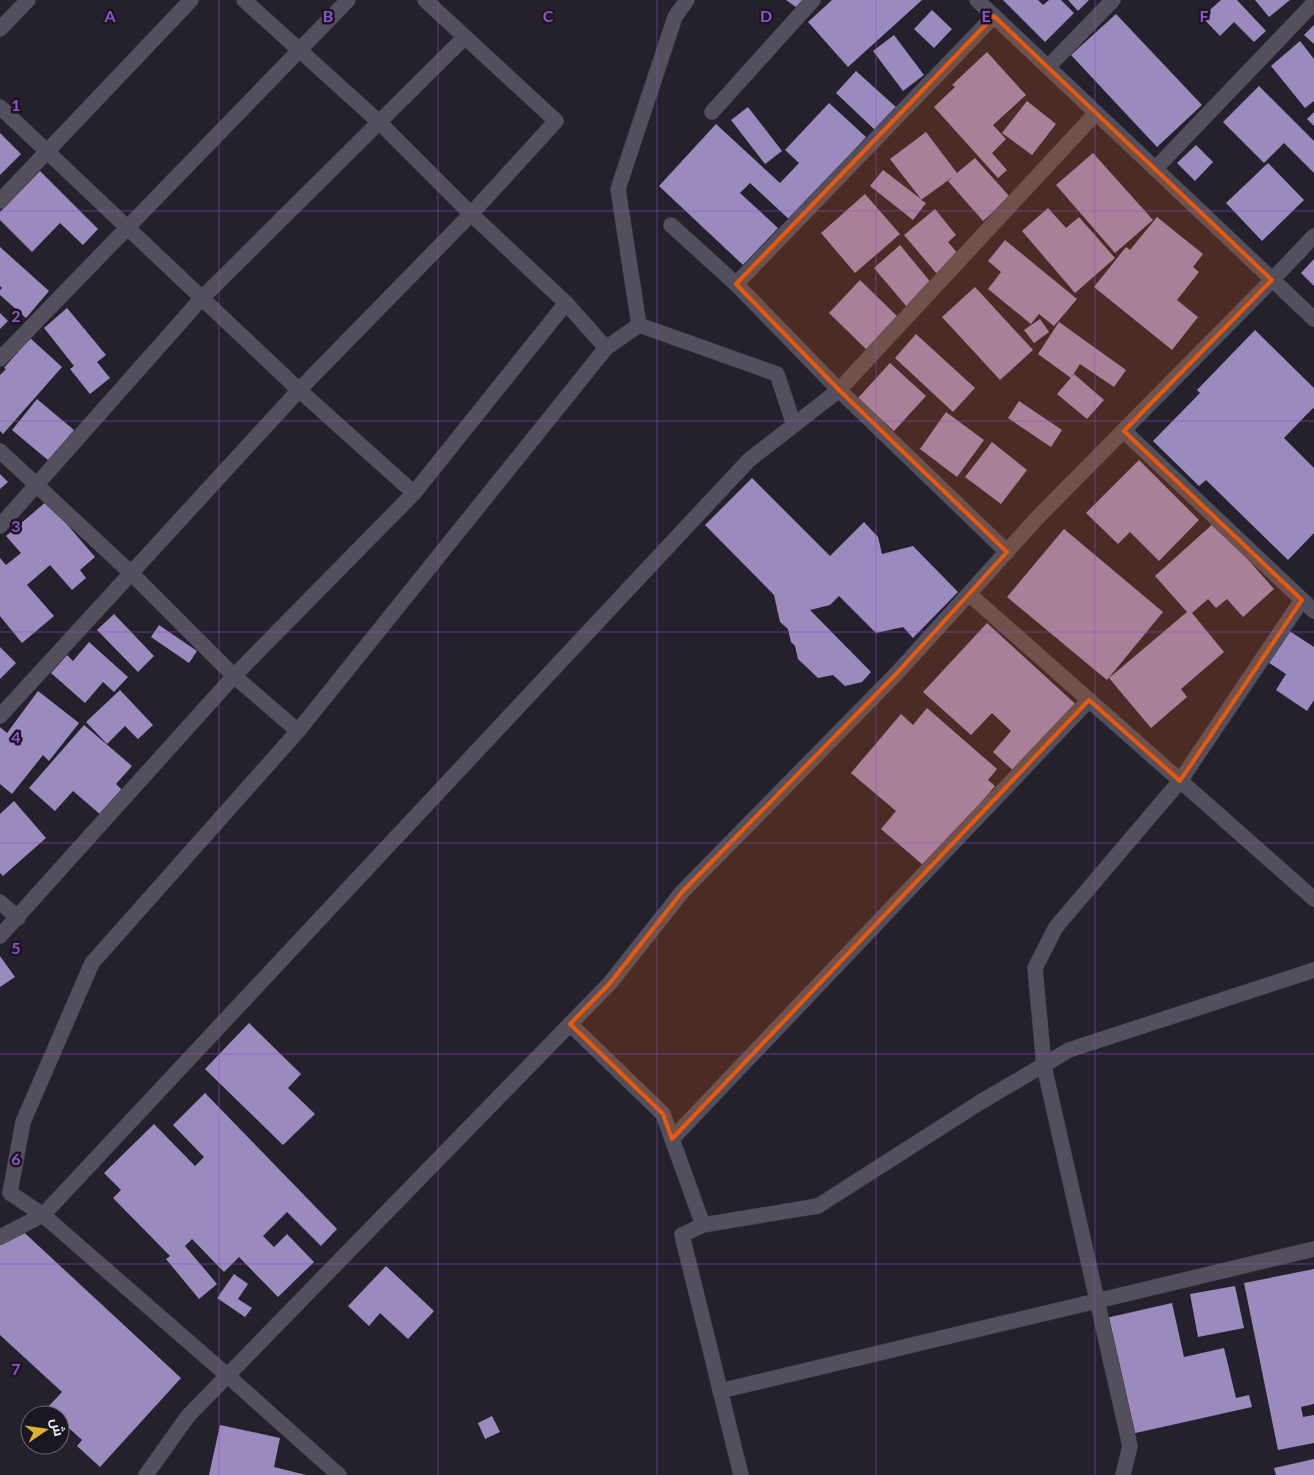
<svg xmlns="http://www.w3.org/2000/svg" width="1314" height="1475" font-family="Lato,Cairo,sans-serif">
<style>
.building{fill:#9b8abd}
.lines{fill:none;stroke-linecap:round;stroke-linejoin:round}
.service-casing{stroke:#3e3b45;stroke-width:16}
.minor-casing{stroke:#3e3b45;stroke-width:16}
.service{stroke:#534f5d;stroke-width:15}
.minor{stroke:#534f5d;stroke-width:15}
.marked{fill:#e8590c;fill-opacity:0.2;stroke:#e8590c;stroke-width:4;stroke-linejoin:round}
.grid{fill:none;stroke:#9152c9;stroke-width:1;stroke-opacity:0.55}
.grid-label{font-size:16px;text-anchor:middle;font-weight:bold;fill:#9152c9;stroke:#1b1722;stroke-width:5;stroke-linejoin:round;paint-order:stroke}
</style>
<rect width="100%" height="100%" fill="#24202c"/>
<g class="building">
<path d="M786,0H807L800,10Z"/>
<path d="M832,0H922L848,67L808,22Z"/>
<path d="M1003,0H1038L1043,5L1049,0H1061L1074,13L1045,42Z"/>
<path d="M1068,0H1089L1078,11Z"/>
<path d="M1221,0H1237L1266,31L1254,42L1234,22L1220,36L1202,17Z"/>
<path d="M1255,0H1290L1269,17Z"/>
<path d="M932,10L952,29L934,48L914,29Z"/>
<path d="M1116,14L1202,105L1157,147L1071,55Z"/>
<path d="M1314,25V44L1304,35Z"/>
<path d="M894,35L924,75L903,91L873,51Z"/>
<path d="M1300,41L1314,59V101L1305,108L1271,66Z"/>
<path d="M987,52L1026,95L993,125L1006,139L992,153L1007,170L998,178L934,107L955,87L952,85Z"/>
<path d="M856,71L897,108L876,131L836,93Z"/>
<path d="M1259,86L1314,141V173L1284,143L1264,163L1223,122Z"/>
<path d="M1027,101L1056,124L1032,155L1002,133Z"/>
<path d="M829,103L866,137L827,180L792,222L750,183L740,193L778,228L743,265L659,186L716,124L780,183L799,163L785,150Z"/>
<path d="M748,107L782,151L765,164L731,120Z"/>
<path d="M1314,112V126L1307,119Z"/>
<path d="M926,132L957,173L975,158L1010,197L983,221L948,181L954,176L921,200L926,203L913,220L870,186L883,170L921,199L890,159Z"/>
<path d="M0,133L21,154L0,175Z"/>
<path d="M1196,145L1213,162L1195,181L1177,163Z"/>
<path d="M1093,153L1153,220L1115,253L1056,185Z"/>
<path d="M1268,163L1304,200L1262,241L1226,203Z"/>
<path d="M40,171L98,229L83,245L60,223L32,252L0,220V212Z"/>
<path d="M865,194L900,234L855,273L821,233Z"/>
<path d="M1048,208L1066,228L1079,217L1115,258L1075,293L1022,231Z"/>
<path d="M935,209L956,235L948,242L964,261L942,280L904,235Z"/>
<path d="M1157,217L1203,254L1193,267L1199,272L1177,300L1198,317L1172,350L1094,287L1126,247L1130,250Z"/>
<path d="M1005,240L1077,299L1054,326L1039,314L1031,324L988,289L1001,272L988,261Z"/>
<path d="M900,245L933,285L907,307L874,268Z"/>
<path d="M0,247L49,291L26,318L0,295V290L2,288L0,286Z"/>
<path d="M1314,259V286L1301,273Z"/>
<path d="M860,280L898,317L867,350L829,313Z"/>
<path d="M975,287L1033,350L1000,380L942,317Z"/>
<path d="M67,308L106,355L97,362L110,378L90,394L70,369L74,366L44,328Z"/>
<path d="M0,313L8,321L0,329Z"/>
<path d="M1040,319L1049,332L1034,343L1024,330Z"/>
<path d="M1059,322L1126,370L1114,387L1080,364L1071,378L1038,354Z"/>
<path d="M1255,330L1314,388V409L1313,408L1284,438L1314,468V533L1288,560L1206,480L1199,486L1153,441L1200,393L1197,390Z"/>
<path d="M916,334L975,388L953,412L895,358Z"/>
<path d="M30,338L62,367L3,434L0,431V375L6,369L4,368Z"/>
<path d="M890,363L926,396L894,431L858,398Z"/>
<path d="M1074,374L1104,400L1087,419L1057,394Z"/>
<path d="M37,399L74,430L49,461L12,430Z"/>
<path d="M1019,401L1062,430L1051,447L1008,418Z"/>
<path d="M946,412L984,440L957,477L920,449Z"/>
<path d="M992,442L1027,470L1001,504L965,477Z"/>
<path d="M1139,460L1199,520L1159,561L1130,532L1118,544L1086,513Z"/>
<path d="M0,474L8,482L0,489Z"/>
<path d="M752,478L830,556L864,522L878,537L882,554L913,546L958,592L913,638L903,627L876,633L839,596L830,605L810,610L871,672L862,682L845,686L833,675L818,678L798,659L795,646L791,642L788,629L780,622L774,595L705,525Z"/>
<path d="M47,501L95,557L80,570L86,578L72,590L50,565L27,585L54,616L22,643L0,616V558L6,565L21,553L6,536Z"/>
<path d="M1215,522L1274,589L1243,617L1227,599L1216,608L1208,599L1192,613L1224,652L1181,689L1187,697L1151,728L1109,678L1187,612L1155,576Z"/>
<path d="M1064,529L1163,612L1107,680L1007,597Z"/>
<path d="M114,614L154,656L138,672L97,630Z"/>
<path d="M987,623L1082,710L1019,776L993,752L1011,731L992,713L971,735L923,692Z"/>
<path d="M1277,623L1314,647V700L1307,711L1276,690L1286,674L1257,655Z"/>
<path d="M159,625L197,651L189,663L151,637Z"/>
<path d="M89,642L128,677L114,692L103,682L85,703L51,673L67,655L73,661Z"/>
<path d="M0,647L16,663L0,679Z"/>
<path d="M120,690L153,725L138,739L125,726L107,744L86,722Z"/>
<path d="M38,691L79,723L49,761L43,755L12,794L0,784V727L7,733Z"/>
<path d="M927,708L997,769L988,780L995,786L943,848L930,871L881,829L896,811L851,773L901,714L913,725Z"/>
<path d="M84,725L132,766L116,784L122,790L101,815L73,791L55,811L29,788Z"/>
<path d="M14,801L46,838L3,876L0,873V814Z"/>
<path d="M0,956L15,977L0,987Z"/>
<path d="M249,1023L301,1074L288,1088L315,1114L283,1145L205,1069Z"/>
<path d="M205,1093L337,1229L321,1246L287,1212L263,1236L274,1247L287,1234L314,1262L278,1297L239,1257L224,1272L192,1239L185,1246L217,1284L199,1299L166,1259L170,1256L113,1198L121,1190L104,1173L154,1124L195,1166L204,1157L173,1125Z"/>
<path d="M15,1224L181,1378L100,1467L77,1446L82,1440L60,1420V1415H55L47,1408L62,1392L0,1335V1240Z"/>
<path d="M386,1266L434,1311L408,1339L380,1313L369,1326L348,1306Z"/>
<path d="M1314,1269V1404L1301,1407L1303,1417L1314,1415V1443L1278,1450L1244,1283Z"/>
<path d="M234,1274L248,1284L238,1299L252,1308L245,1317L217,1298Z"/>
<path d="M1235,1286L1244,1328L1198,1337L1190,1294Z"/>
<path d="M1172,1303L1184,1357L1224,1348L1236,1398L1249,1395L1252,1407L1131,1434L1117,1372L1106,1374L1102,1358L1114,1356L1106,1318Z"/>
<path d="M492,1416L500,1432L485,1439L478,1423Z"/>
<path d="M220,1425L280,1438L274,1467L306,1475H209Z"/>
<path d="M1314,1459V1475H1276L1274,1468Z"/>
</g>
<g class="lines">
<g class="service-casing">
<g id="service">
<path d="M0,29L28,0"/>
<path d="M0,201L191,0"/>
<path d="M0,526L202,298L465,37"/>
</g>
</g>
<g class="minor-casing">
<g id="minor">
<path d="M244,0L379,122L471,214L566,303L606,348"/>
<path d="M687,0L675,17L618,189L639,325L777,374L794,425"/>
<path d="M977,0L1314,319"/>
<path d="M1048,67L1113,0"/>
<path d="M0,107L299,390L414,493"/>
<path d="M712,112L813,0"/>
<path d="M1155,169L1314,3"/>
<path d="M671,225L736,284L839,390L1007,552"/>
<path d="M736,284L994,16"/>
<path d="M0,359L348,0"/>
<path d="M1124,431L1314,611"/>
<path d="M0,451L132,574L234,676L298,731"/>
<path d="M969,594L1314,899"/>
<path d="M0,716L299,390L471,214L556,121L425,0"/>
<path d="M0,902L18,918"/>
<path d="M0,936L234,676L414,493L566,303"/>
<path d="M570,1024L663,1114L703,1225L818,1206L979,1103L1069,1050L1314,970"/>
<path d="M672,1139L1089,700"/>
<path d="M703,1225L682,1235L741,1475"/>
<path d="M0,1237L43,1215L749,460L839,390L1096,113"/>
<path d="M720,1391L1314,1249"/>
<path d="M146,1475L188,1416L610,983L682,892L897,673L1039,516L1272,280L1314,236"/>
<path d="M339,1475L228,1376L43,1215L10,1193L23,1122L92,963L298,731L606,348L639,325"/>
<path d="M1123,1475L1130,1446L1044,1066L1035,968L1056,927L1180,781L1302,600"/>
</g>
</g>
<use href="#service" class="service"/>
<use href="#minor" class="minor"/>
</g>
<path class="marked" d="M994,16L1272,280L1124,431L1302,600L1180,781L1089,700L672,1139L663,1114L570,1024L610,983L682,892L897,673L1007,552L839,390L736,284Z"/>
<path class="grid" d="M219,0V1475M438,0V1475M657,0V1475M876,0V1475M1095,0V1475M0,211H1314M0,421H1314M0,632H1314M0,843H1314M0,1054H1314M0,1264H1314"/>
<g class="grid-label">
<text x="110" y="22">A</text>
<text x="328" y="22">B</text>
<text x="548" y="22">C</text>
<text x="766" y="22">D</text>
<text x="986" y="22">E</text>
<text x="1204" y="22">F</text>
<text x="16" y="111">1</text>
<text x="16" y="322">2</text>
<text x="16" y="532">3</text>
<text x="16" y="743">4</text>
<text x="16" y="954">5</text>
<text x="16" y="1165">6</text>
<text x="16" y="1375">7</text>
</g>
<g transform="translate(45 1430) rotate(77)"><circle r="24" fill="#1b1722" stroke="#6e6b75"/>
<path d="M0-4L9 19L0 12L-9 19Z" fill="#dbb233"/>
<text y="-8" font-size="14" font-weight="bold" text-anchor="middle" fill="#ebe8f1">ش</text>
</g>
</svg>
